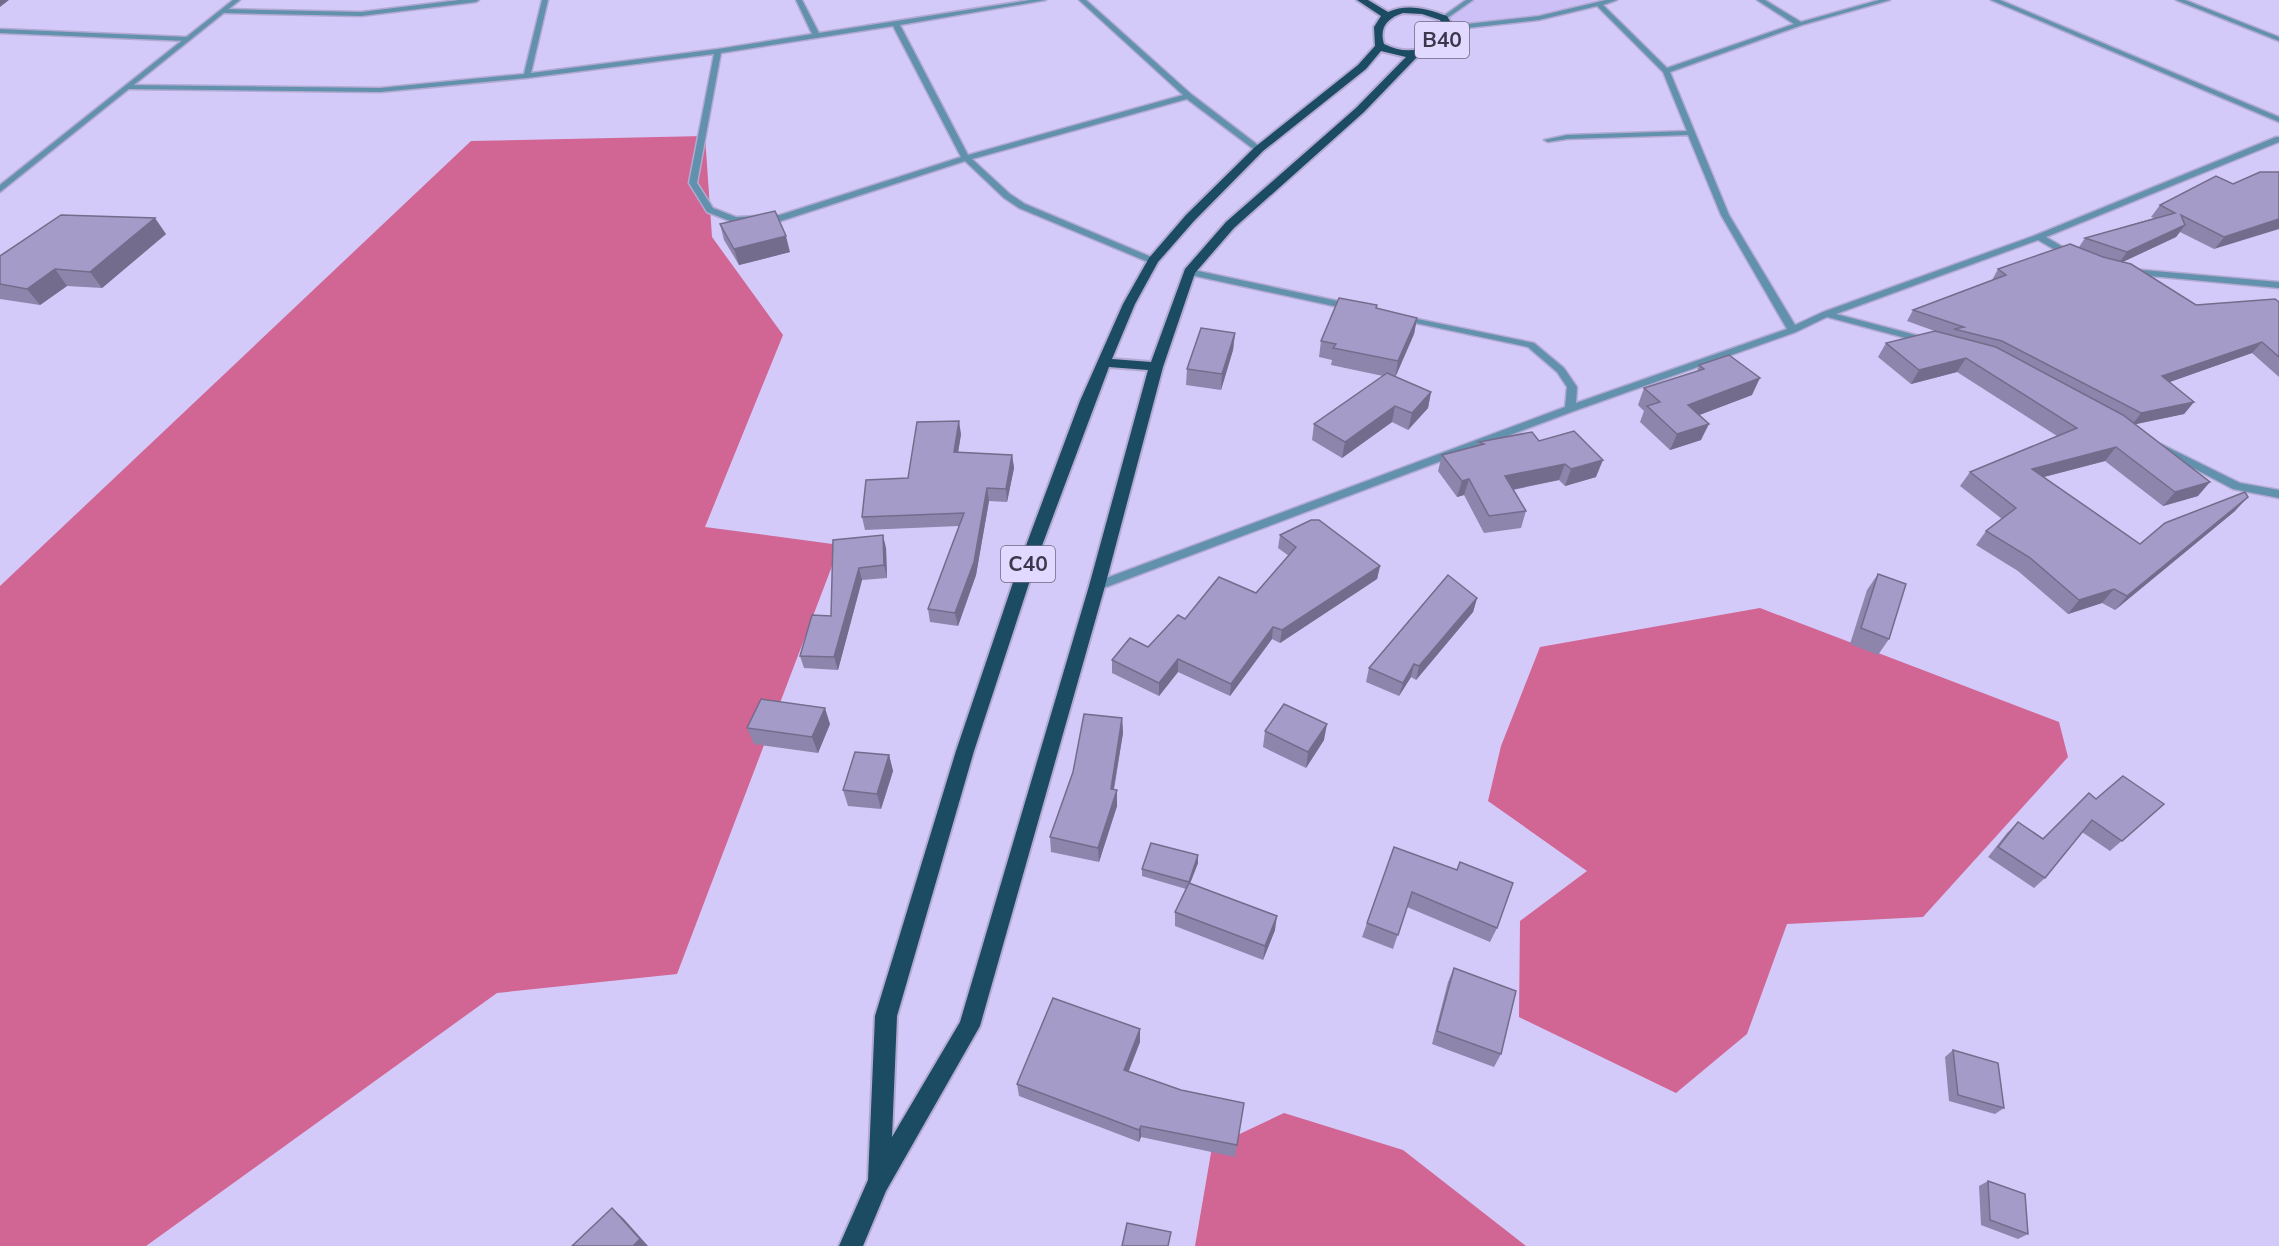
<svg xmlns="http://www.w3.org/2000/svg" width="2279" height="1246" font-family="Mulish,sans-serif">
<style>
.built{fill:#ccc0f6}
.forest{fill:#d16593}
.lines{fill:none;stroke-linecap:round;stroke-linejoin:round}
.minor-casing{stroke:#b3aad3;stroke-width:3}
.tertiary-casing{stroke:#b3aad3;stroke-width:3}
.trunk-casing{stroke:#b3aad3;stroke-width:4}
.minor{fill:#6291ad;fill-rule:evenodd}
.tertiary{fill:#6291ad;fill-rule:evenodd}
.trunk{fill:#1c4b64;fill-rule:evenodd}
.wall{fill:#8e85ac}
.shaded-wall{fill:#746c8c}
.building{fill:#a59bc8;stroke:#746c8c;stroke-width:1.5}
.labels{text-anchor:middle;stroke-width:5;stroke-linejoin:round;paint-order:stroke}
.shield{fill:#e1d9ff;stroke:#6e6881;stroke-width:1.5}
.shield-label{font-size:21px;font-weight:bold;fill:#3c384b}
</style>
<rect width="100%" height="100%" fill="#d4caf9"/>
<path class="built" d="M1469,0H1615L1544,17L1423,32Z"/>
<g class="forest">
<path d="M705,136L712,237L783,335L705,527L840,545L677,974L497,993L146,1246H0V586L471,141Z"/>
<path d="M1760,608L2059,722L2068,757L1923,917L1787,924L1747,1034L1676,1093L1519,1017L1520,921L1587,871L1488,801L1501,746L1540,647Z"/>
<path d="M1284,1113L1403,1150L1526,1246H1195L1212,1147Z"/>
</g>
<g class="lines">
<g class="minor-casing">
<g id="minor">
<path d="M459,0H479L476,2L361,16L225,13L222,11L225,9L361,12Z"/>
<path d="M542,0H548L531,73L718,49L812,34L796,0H802L819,33L1030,0H1046L900,25L968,155L1183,95L1079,0H1086L1191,94L1263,149L1256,151L1187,99L972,159L1010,194L1025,204L1156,259L1157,261L1153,264L1019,208L1004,198L965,161L781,221L735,223L707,212L689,183L714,54L527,78L380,92L129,89L125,87L129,85L380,88L524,74ZM893,26L961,157L780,215L736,217L713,208L697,183L721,53Z"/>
<path d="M1606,0H1617L1603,5L1667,68L1794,24L1757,0H1765L1801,22L1879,0H1890L1802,25L1670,72L1729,215L1795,325L1823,312L2036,235L2276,137H2279V142L2046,237L2075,254V258H2069L2038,240L1836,314L1931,339V343L1928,344L1827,317L1796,332L1574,411L1101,589H1093L1091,586L1093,583L1565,407L1567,387L1557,372L1528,347L1401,320L1398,319V315L1534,343L1564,368L1577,387L1576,403L1787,329L1721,215L1688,135L1567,139L1548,142L1544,140L1567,135L1687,131L1663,72L1597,6L1539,20L1449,30L1446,28L1449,26L1539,16Z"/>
<path d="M1991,0H2000L2279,117V122Z"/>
<path d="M2176,0H2185L2279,37V41Z"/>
<path d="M0,29L187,37L191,39L187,41L0,33Z"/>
<path d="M1189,269L1352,304L1357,307L1352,310L1186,274L1184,272Z"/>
<path d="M2132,269L2279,282V288L2129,274V270Z"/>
<path d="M2161,444L2240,483L2279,490V498L2233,489L2157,449L2156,447Z"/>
</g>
</g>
<g class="tertiary-casing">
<g id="tertiary">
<path d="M233,0H240L0,192V185Z"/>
<path d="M1466,0H1473L1446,19H1442V17Z"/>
</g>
</g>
<g class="trunk-casing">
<path id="trunk" d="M1357,0H1368L1388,12C1408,3 1427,9 1447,16L1454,28L1440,47L1418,56L1364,112L1234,228L1195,273L1163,367L1105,586L980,1026L886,1191L863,1246H839L868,1180L875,1016L956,751L1021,559L1080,401L1123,304L1149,258L1186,215L1255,147L1358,65L1375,46L1374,27L1381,16ZM1403,13L1422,14L1440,20L1444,28C1430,51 1408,56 1384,44C1379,28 1387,18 1403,13ZM1381,51L1406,57L1356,108L1226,222L1185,269L1151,362L1112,359L1135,304L1158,262L1194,221L1263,151L1366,69ZM1109,367L1148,370L1089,586L960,1022L892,1137L897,1016L974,751L1037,559Z"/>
</g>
<use href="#minor" class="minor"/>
<use href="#tertiary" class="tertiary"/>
<use href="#trunk" class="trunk"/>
</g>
<g class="wall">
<path d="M2279,172L2214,249L2180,232L2176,237L2123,262L2196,305L2279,302V377L2252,353L2169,382L2194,402L2184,414L2135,424L2198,496L2163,506L2105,461L2044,477L2140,544L2235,511L2115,610L2102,603L2068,614L2018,571L1976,545L1986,531L2002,519L1960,486L1970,472L2057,436L1957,372L1911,384L1878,357L1886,343L1940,333L1907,321L1913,310L1992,280L1998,269L2079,247L2085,238L2154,218L2151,217L2160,205Z"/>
<path d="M720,224L790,252L739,265L724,240Z"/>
<path d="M166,234L102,288L67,286L40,305L0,299V256Z"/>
<path d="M1376,308L1417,318L1414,334L1395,377L1431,392L1428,408L1408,430L1392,422L1342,458L1312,440L1314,424L1383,376L1331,365L1332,360L1319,357L1321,341Z"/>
<path d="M1235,333L1233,350L1221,390L1186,385L1187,369Z"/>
<path d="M1699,365L1752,395L1699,415L1701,440L1670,450L1640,422L1644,411L1638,405L1644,388L1697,372Z"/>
<path d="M961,434L958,453L1012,455L1014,468L1007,502L989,501L976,575L958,626L930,622L928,609L959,526L865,530L862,517L908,478Z"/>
<path d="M1539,441L1596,477L1565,486L1559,480L1513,490L1526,511L1521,528L1484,533L1464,495L1457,497L1438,471L1442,455L1478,446L1479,442Z"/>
<path d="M1280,535L1380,566L1377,579L1280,643L1272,639L1230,696L1178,672L1159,696L1112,673V660L1148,647L1185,619L1256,593L1289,556L1278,548Z"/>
<path d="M833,540L886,548L887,578L862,580L838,670L804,668L800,656L831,616Z"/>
<path d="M1878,574L1889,639L1878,655L1850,644L1867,590Z"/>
<path d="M1477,598L1473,612L1416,680L1411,677L1399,696L1366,682L1369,668Z"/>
<path d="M1122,718L1123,733L1114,790L1117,806L1099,862L1051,852L1050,837Z"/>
<path d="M830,724L818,753L754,744L747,728Z"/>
<path d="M1265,731L1324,740L1306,768L1263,747Z"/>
<path d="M889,755L893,771L881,809L848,806L843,790Z"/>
<path d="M2096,799L2164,804L2110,851L2082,832L2045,878L2034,888L1988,857L2007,833L2018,822L2043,838Z"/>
<path d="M1394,847L1497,928L1490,942L1407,907L1393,949L1362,937Z"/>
<path d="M1198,855V863L1190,883L1275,930L1263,960L1175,926V912L1186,889L1142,876V869Z"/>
<path d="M1454,968L1501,1054L1494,1067L1432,1044L1448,982Z"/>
<path d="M1140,1042L1129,1071L1181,1090L1244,1103L1235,1157L1141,1137L1139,1142L1019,1096L1017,1084Z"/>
<path d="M1953,1050L2004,1108L1995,1114L1949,1101L1945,1057Z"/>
<path d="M1988,1181L2028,1234L2018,1239L1981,1225L1979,1186Z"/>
</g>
<g class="shaded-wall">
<path d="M0,0H9L0,7Z"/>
<path d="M155,218L166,234L102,288L90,272Z"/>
<path d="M2279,219V229L2214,249L2224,237Z"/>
<path d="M2185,225L2176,237L2118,264L2127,252Z"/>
<path d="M786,236L790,252L739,265L734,249Z"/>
<path d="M55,269L67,286L40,305L27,289Z"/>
<path d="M1417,318L1414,334L1395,378L1398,361Z"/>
<path d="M1235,333L1233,350L1221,390L1222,374Z"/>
<path d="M2262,342L2252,353L2153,388L2162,376Z"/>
<path d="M1966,358L1957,372L1911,384L1919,370Z"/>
<path d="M1760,378L1752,395L1681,422L1688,405Z"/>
<path d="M1431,392L1428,408L1408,430L1412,413Z"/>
<path d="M2194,402L2184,414L2132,425L2141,413Z"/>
<path d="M1395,406L1392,422L1342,458L1345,442Z"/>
<path d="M959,421L961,434L956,465L954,452Z"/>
<path d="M1709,424L1701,440L1670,450L1677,434Z"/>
<path d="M2116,447L2105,461L2021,483L2032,469Z"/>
<path d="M1012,455L1014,468L1007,502L1006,489Z"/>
<path d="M1603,460L1596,477L1565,486L1571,469Z"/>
<path d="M1565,464L1559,480L1500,492L1505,476Z"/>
<path d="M1469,479L1464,495L1457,497L1462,481Z"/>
<path d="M2210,482L2198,496L2163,506L2175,492Z"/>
<path d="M987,488L989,501L976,575L958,626L955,613Z"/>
<path d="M2248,497L2235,511L2115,610L2127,596Z"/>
<path d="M883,535L886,548L887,578L884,565Z"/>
<path d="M1380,566L1377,579L1280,643L1282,630Z"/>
<path d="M859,568L862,580L838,670L834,657Z"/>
<path d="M2114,589L2102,603L2068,614L2079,600Z"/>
<path d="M1477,598L1473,612L1416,680L1419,666Z"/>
<path d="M1273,627L1272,639L1230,696L1231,684Z"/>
<path d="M1178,659V672L1159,696V683Z"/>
<path d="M1414,664L1411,677L1399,696L1403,683Z"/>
<path d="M825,708L830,724L818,753L812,737Z"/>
<path d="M1122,718L1123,733L1111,804V789Z"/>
<path d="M1327,724L1324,740L1306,768L1308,752Z"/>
<path d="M889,755L893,771L881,809L877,794Z"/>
<path d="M1117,790V806L1099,862L1098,848Z"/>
<path d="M1198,855V863L1188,889L1189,882Z"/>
<path d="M1277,916L1275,930L1263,960L1265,946Z"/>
<path d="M1140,1029V1042L1124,1082V1070Z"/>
<path d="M1141,1126V1137L1139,1142V1130Z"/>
<path d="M612,1208L623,1218L648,1246H633Z"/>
</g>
<g class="building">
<path d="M2260,172H2279V219L2224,237L2181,215L2185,225L2127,252L2085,238L2175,213L2160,205L2216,176L2233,184Z"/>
<path d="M775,211L786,236L734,249L720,224Z"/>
<path d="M61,215L155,218L90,272L55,269L27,289L0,284V256Z"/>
<path d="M2070,244L2103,257L2131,264L2196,305L2275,299L2279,302V357L2262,342L2162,376L2194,402L2141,413L2002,341L1954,329L1964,327L1913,310L2006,275L1998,269Z"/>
<path d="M1339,298L1377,305L1376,308L1417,318L1398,361L1333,348L1336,344L1321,341Z"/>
<path d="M1201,328L1235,333L1222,374L1187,369Z"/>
<path d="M1935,331L1996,347L2123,415L2210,482L2175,492L2116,447L2032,469L2140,544L2165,523L2245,492L2248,497L2127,596L2114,589L2079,600L2029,557L1986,531L2016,508L1970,472L2077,428L1966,358L1919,370L1886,343Z"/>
<path d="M1729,355L1760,378L1688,405L1709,424L1677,434L1647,406L1660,402L1644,388L1704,369L1699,365Z"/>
<path d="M1387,373L1431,392L1412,413L1395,406L1345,442L1314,424Z"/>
<path d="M959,421L954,452L1012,455L1006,489L987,488L974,562L955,613L928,609L964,513L862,517L866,480L908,478L917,422Z"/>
<path d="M1574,431L1603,460L1571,469L1565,464L1505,476L1526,511L1489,516L1469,479L1462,481L1442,455L1484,444L1479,442L1532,432L1539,441Z"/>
<path d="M1311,520H1319L1380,566L1282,630L1273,627L1231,684L1178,659L1159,683L1112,660L1130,638L1148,647L1178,615L1185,619L1219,577L1256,593L1296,547L1280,535Z"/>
<path d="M883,535L884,565L859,568L834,657L800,656L812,615L831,616L833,540Z"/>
<path d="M1878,574L1906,584L1889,639L1861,628Z"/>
<path d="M1448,575L1477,598L1419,666L1414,664L1403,683L1369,668Z"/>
<path d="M761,699L825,708L812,737L747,728Z"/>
<path d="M1284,704L1327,724L1308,752L1265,731Z"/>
<path d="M1084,714L1122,718L1111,789L1117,790L1098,848L1050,837L1073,772Z"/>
<path d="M855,752L889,755L877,794L843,790Z"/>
<path d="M2123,776L2164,804L2122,841L2092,820L2045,878L1998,847L2018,822L2043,839L2089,793L2096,799Z"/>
<path d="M1151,843L1198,855L1189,882L1142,869Z"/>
<path d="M1394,847L1457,870L1460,862L1513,883L1497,928L1412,892L1398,935L1367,923Z"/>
<path d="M1189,883L1277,916L1265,946L1175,912Z"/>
<path d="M1454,968L1516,991L1501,1054L1437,1031Z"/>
<path d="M1053,998L1140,1029L1124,1070L1181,1090L1244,1103L1237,1145L1141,1126L1139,1130L1017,1084Z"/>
<path d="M1953,1050L1998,1063L2004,1108L1958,1095Z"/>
<path d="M1988,1181L2025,1194L2028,1234L1990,1220Z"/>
<path d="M612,1208L640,1239L633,1246H572Z"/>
<path d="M1127,1223L1171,1232L1168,1246H1122Z"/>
</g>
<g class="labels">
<g class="shield">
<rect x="1415" y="22" width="54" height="36" rx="4.5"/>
<rect x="1001" y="546" width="54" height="36" rx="4.5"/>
</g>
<g class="shield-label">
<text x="1442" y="47">B40</text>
<text x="1028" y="571">C40</text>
</g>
</g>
</svg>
